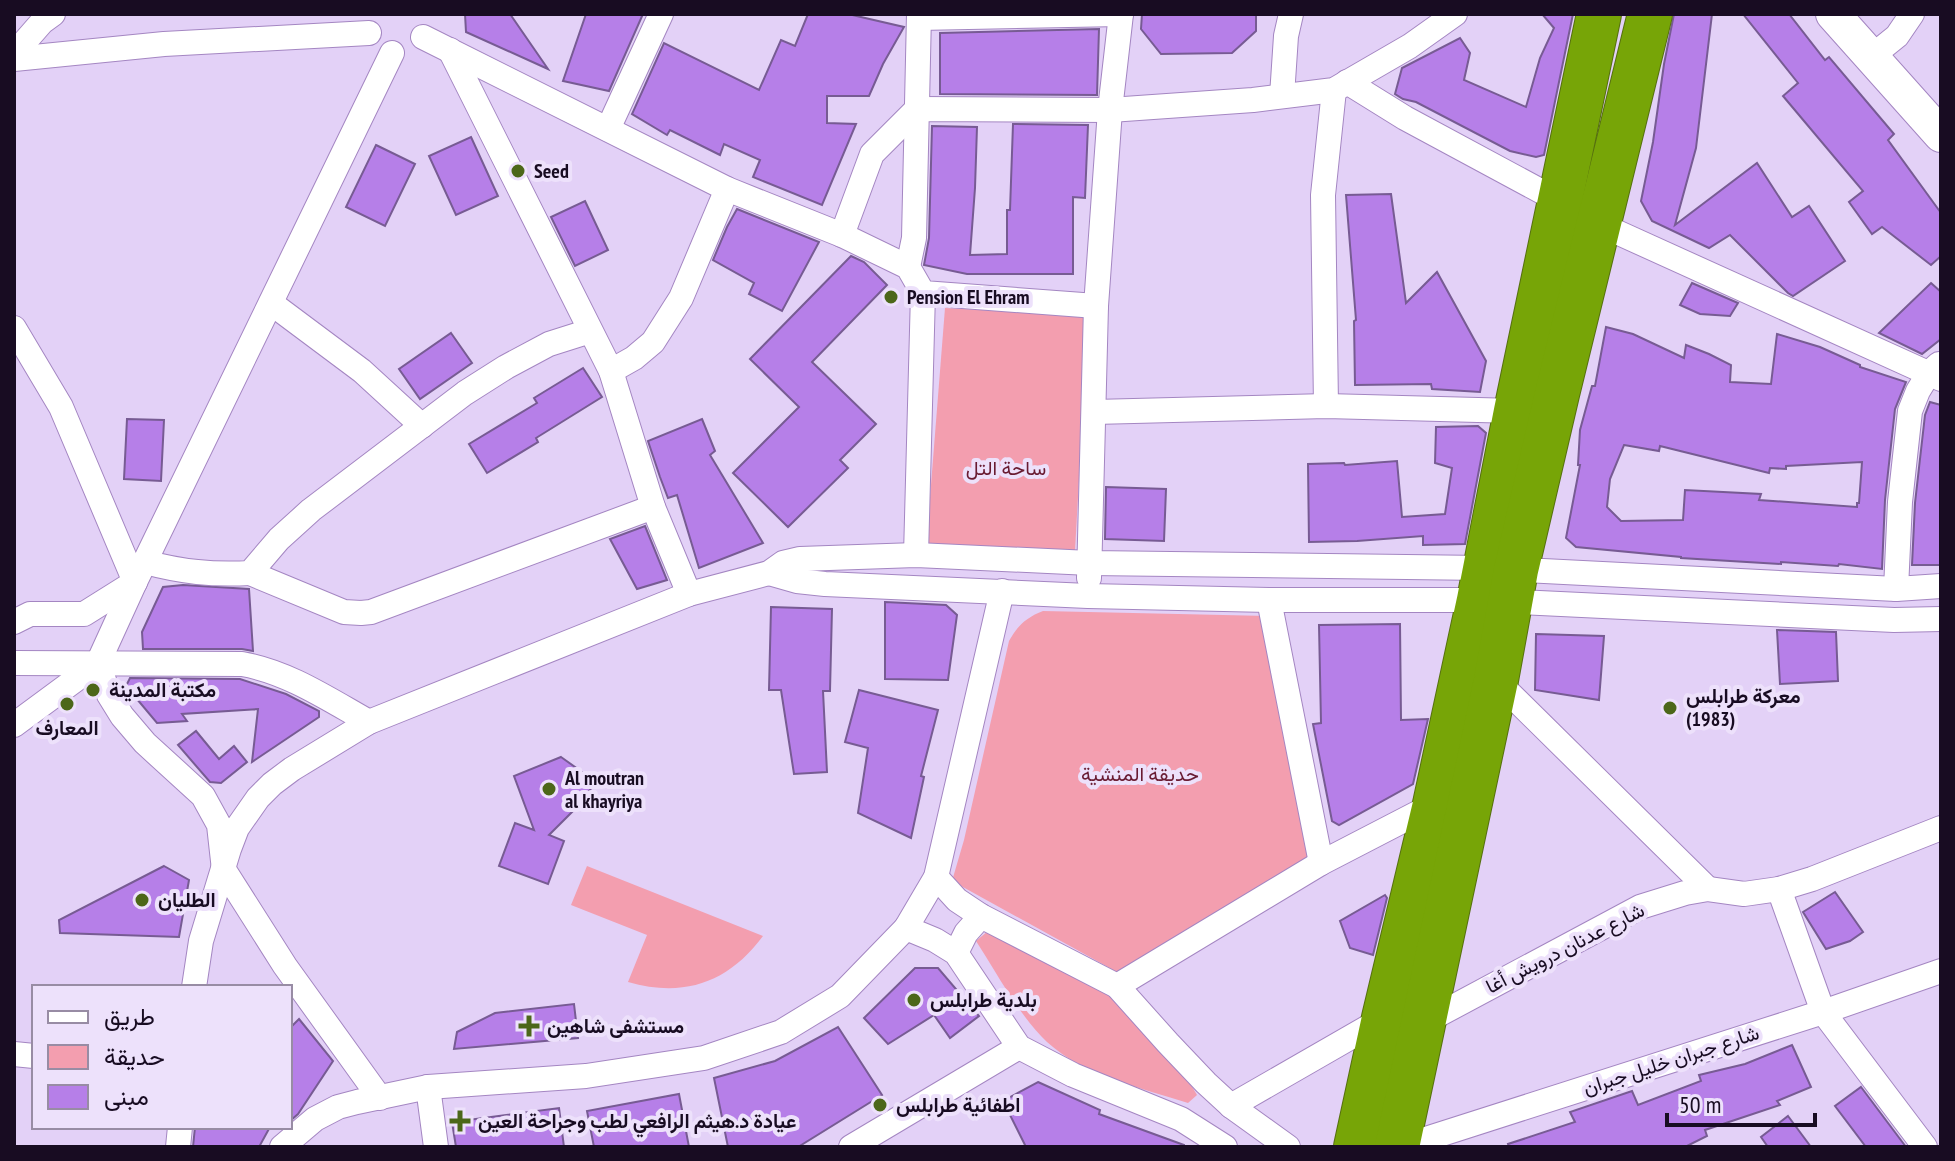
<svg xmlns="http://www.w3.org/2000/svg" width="1955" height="1161" font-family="'PT Sans Narrow',Vazirmatn,sans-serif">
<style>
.green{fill:#f39eaf}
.building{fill:#b67fe8;stroke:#775b93;stroke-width:2;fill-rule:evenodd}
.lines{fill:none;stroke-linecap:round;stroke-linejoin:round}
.street-casing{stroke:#a486c2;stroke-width:26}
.secondary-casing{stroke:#a486c2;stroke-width:36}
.highway-casing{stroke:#566f10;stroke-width:46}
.street{stroke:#fff;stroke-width:24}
.secondary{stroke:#fff;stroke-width:34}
.highway{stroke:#77a507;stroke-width:44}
.poi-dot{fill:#4c6719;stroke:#ede1fb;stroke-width:3}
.labels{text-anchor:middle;stroke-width:8;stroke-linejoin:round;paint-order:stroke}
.poi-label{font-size:20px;font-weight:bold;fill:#180c22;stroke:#ede1fb;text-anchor:start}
.park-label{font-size:20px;fill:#691b32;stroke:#ede1fb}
.street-label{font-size:20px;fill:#180c22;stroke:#ede1fb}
</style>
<rect width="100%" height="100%" fill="#e3d1f7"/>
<g class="green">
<path d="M945,308L1088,316L1075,551L926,548Z"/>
<path d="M1043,611L1268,616L1316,856L1117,972L952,881L964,840L1009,641C1017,626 1027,617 1043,611Z"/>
<path d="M587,866L763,936C728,983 684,998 628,982L647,935L571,905Z"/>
<path d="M988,931L1095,985L1116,1000L1184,1073L1197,1095L1188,1103C1142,1088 1084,1076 1047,1042C1021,1018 996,972 976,941Z"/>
</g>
<g class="building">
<path d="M465,14H510L548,69L466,32Z"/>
<path d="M586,14H643L609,91L563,81Z"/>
<path d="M808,14H848L904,27L883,64L869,96H827V123L856,124L822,205L753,177L760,160L724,144L720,155L670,130L667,135L632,114L664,43L759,90L781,40L795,46Z"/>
<path d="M1142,14H1256V31L1232,53L1161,54L1141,29Z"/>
<path d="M1542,14H1573L1544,155L1536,157L1510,151L1416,102L1403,99L1395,94L1402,68L1460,38L1470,53L1464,80L1526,107L1540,58L1554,28Z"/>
<path d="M1674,14H1712L1696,148L1675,225L1757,163L1792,217L1809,206L1845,261L1793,296L1788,293L1730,235L1709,248L1652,221L1641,201L1653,142L1664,64Z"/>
<path d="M1743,14H1789L1825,60L1829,57L1894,134L1888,140L1941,213V256L1931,265L1882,227L1872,234L1849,202L1863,191L1783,96L1798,83Z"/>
<path d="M1099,29L1097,95L940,94V33Z"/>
<path d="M1013,124L1088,125L1085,198L1073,197V274H967L924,265L929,238L932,126L977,127L975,188L970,255L1007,254V210H1010Z"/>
<path d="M471,137L498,196L456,215L429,156Z"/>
<path d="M376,145L415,164L385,226L346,207Z"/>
<path d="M1391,194L1406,303L1437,272L1486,361L1480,392L1432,389L1431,384L1355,385L1354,321L1356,320L1346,195Z"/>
<path d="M585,201L608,250L575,266L551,217Z"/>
<path d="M737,209L819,242L782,311L749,294L754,283L713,260L727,227Z"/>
<path d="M851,256L864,262L887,285L812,362L876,424L840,460L848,468L788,527L733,473L799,407L750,359Z"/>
<path d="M1692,283L1738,303L1730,316L1700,314L1680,305Z"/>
<path d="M1931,283L1941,292V339L1922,354L1879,333Z"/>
<path d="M1606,327L1633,334L1684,358L1686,345L1709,354L1731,365L1730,382L1771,384L1777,334L1820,347L1860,365V367L1906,382L1895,409L1885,500L1882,569L1839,564L1838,566L1781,562V564L1681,558V557L1576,547L1566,538L1580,465H1578L1580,430L1592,386H1595ZM1624,445L1659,451L1660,446L1769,473L1770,468L1786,469V466L1862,462L1859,503H1857V507L1759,500L1761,494L1685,490L1683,520L1621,521L1607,507L1610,479Z"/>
<path d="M451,333L472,363L420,399L399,369Z"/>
<path d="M583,368L602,397L536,438L538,442L487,473L469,444L537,403L534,398Z"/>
<path d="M1930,402L1941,405V565H1912L1915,503L1925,415Z"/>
<path d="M127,419L164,420L161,481L124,479Z"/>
<path d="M702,419L715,451L710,455L763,543L699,568L677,495L668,498L660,477L648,441Z"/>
<path d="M1478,426L1486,433L1465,544L1423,545V536L1357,541L1309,542L1308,464L1344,463L1345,465L1397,461L1402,517L1445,514L1452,468L1435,463L1436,427Z"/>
<path d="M1106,487L1166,489L1164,541L1105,539Z"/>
<path d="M645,526L667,580L637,589L610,539Z"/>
<path d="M183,585L249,589L253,651L242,649H143L142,632L163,587Z"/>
<path d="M885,602L946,605L957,615L948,680L885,679Z"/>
<path d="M771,607L832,609L830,691H823L827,772L794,774L781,690H769Z"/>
<path d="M1400,624L1401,720L1428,719L1413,784L1339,825L1332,821L1313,724L1321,723L1319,625Z"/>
<path d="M1777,630L1836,632L1838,681L1780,684Z"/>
<path d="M1536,634L1604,636L1599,700L1535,690Z"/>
<path d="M130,678L240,679L286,694L319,711V717L252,762L258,709L182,714L187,721L157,723L126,686Z"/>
<path d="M859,690L938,710L921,776L924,777L911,838L858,813L868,748L845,742Z"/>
<path d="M196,731L219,759L234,746L247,762L221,783L210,782L178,745Z"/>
<path d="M561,757L596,782L576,808L549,835L564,841L548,884L499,866L515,823L534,830L514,776Z"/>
<path d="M164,866L189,880L179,937L60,933L59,920Z"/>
<path d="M1835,892L1863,932L1850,941L1826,949L1803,912Z"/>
<path d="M1385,895L1387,898L1373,955L1350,948L1340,921Z"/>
<path d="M915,968H938L979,1016L950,1038L934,1015L888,1044L864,1018Z"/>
<path d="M574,1004L578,1038L454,1049L457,1032L495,1013Z"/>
<path d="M299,1019L333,1061L298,1114L290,1121V1028Z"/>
<path d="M838,1027L882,1095L798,1147H728L714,1078L775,1061Z"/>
<path d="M1792,1045L1811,1087L1777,1101L1780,1105L1705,1130L1707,1136L1685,1147H1509L1508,1144L1575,1122L1570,1112L1632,1091L1638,1105L1701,1081L1699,1075L1745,1064Z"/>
<path d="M1038,1082L1100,1110L1099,1114L1184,1145V1147H1026L1003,1101Z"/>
<path d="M1861,1087L1906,1147H1866L1835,1106Z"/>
<path d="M679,1094L689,1147H594L587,1111Z"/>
<path d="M559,1108L564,1147H456L452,1122Z"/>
<path d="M1788,1116L1811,1147H1768L1761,1137Z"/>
<path d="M195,1127H270L259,1147H193Z"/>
</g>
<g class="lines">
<g class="street-casing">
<g id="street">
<path d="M919,18L1121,14"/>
<path d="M423,37L727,189L842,235L908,267L923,293L1096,306"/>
<path d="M450,50L611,371L653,507L689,594"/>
<path d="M14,54L42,22L53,14"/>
<path d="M1871,57L1897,36L1912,14"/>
<path d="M14,59L164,44L369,33"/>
<path d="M1347,82L1405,118L1561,202"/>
<path d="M1282,96L1286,36L1291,14"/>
<path d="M608,129L661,14"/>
<path d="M1599,224L1941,379"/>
<path d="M842,235L872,154L917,109L1110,110L1253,100L1334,90L1410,46L1455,14"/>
<path d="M908,267L914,238L919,14"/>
<path d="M271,303L362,371L422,426"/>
<path d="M14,328L61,407L135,582"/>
<path d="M611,371L634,358L653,342L681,298L727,189"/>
<path d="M1326,406L1323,195L1334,90"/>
<path d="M1094,412L1326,406L1516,411"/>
<path d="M916,555L923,293"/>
<path d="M145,562C182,572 212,575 250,573L279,539L311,510L465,393L506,367L549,344L590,331"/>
<path d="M250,573L344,612L361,613L371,612L653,507"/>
<path d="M769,573L797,581L825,584L1088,596L1269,600H1479L1894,620L1941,619"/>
<path d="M1089,578L1096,306L1110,110L1121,14"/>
<path d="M1896,589L1900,502L1910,411L1918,391L1929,373L1939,364"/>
<path d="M1269,600L1321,863"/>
<path d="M14,622L30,614H84L135,582"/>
<path d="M14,663L242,664C288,672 328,699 369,722"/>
<path d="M98,663L109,695L122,716L145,743L203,796L219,825L224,870L285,966L380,1098"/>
<path d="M1496,680L1708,889"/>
<path d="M14,725L98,663L135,582L392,53"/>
<path d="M936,877L957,900L981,916L1117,986L1168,1043L1206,1083L1231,1106L1288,1147"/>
<path d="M1779,889L1823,1012L1925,1147"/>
<path d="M906,928L935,940L956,953L1019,1047L1073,1075L1181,1119L1225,1147"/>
<path d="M956,953L966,933L981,916"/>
<path d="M1117,986L1321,863L1435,804"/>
<path d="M194,987L201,941L229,849L237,828L258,798L272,784L292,769L369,722L689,594L769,573L783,563L800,559L916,555L1090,563L1484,568L1896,589L1941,586"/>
<path d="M1423,1023L1640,907L1685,893L1708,889L1744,894L1779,889L1812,879L1941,828"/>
<path d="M14,1054L34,1056"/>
<path d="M428,1087L436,1147"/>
<path d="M1231,1106L1384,1018"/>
<path d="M178,1147L180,1127"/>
<path d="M282,1147L315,1119L338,1107L357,1102L428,1087L586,1076L704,1058L781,1032L840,996L906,928L936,877L1002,591"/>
<path d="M851,1147L1019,1047"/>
<path d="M1401,1147L1823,1012L1941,971"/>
</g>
</g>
<g class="secondary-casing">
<path id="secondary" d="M1833,14L1941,135"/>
</g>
<g class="highway-casing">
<g id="highway">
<path d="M1356,1147L1384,1018L1435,804L1479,600L1516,411L1599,14"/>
<path d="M1397,1147L1496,680L1516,570L1557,394L1650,14"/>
</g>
</g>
<use href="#street" class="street"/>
<use href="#secondary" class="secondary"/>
<use href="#highway" class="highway"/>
</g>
<g class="poi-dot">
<circle cx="518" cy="171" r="8"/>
<circle cx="891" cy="297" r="8"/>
<circle cx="93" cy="690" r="8"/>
<circle cx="67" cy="704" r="8"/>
<circle cx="1670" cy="708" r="8"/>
<circle cx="549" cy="789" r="8"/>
<circle cx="142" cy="900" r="8"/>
<circle cx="914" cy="1000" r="8"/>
<path d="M525 1014h8v8h8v8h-8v8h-8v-8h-8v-8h8z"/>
<circle cx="880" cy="1105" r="8"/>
<path d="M456 1109h8v8h8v8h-8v8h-8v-8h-8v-8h8z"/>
</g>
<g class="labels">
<g class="poi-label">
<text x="534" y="178">Seed</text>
<text x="907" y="304">Pension El Ehram</text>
<text x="109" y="697">مكتبة المدينة</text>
<text x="1686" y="703">معركة طرابلس<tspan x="1686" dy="23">(1983)</tspan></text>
<text x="67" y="735" text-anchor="middle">المعارف</text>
<text x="565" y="785">Al moutran<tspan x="565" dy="23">al khayriya</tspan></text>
<text x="158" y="907">الطليان</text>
<text x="930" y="1007">بلدية طرابلس</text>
<text x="547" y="1033">مستشفى شاهين</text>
<text x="896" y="1112">اطفائية طرابلس</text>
<text x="478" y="1128">عيادة د.هيثم الرافعي لطب وجراحة العين</text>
</g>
<g class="park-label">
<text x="1006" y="475">ساحة التل</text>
<text x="1140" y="781">حديقة المنشية</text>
</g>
<g class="street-label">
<text transform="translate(1565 948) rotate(-27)" y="7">شارع عدنان درويش أغا</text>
<text transform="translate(1671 1060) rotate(-18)" y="7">شارع جبران خليل جبران</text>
</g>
</g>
<rect width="1955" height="1161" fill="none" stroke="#180c22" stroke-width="32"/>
<rect x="32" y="985" width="260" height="144" fill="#ede1fb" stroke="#988ca4" stroke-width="2"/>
<rect x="48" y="1011" width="40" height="12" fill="#ffffff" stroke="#988ca4" stroke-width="2"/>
<text x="104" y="1025" font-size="24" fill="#180c22">طريق</text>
<rect x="48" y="1045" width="40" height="24" fill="#f39eaf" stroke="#988ca4" stroke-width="2"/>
<text x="104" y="1065" font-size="24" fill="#180c22">حديقة</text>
<rect x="48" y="1085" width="40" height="24" fill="#b67fe8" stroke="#988ca4" stroke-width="2"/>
<text x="104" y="1105" font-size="24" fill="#180c22">مبنى</text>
<path d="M1667 1113v12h148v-12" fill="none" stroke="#180c22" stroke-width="4"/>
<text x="1679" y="1113" font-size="24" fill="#180c22" stroke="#ede1fb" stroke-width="6" paint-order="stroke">50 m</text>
</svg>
